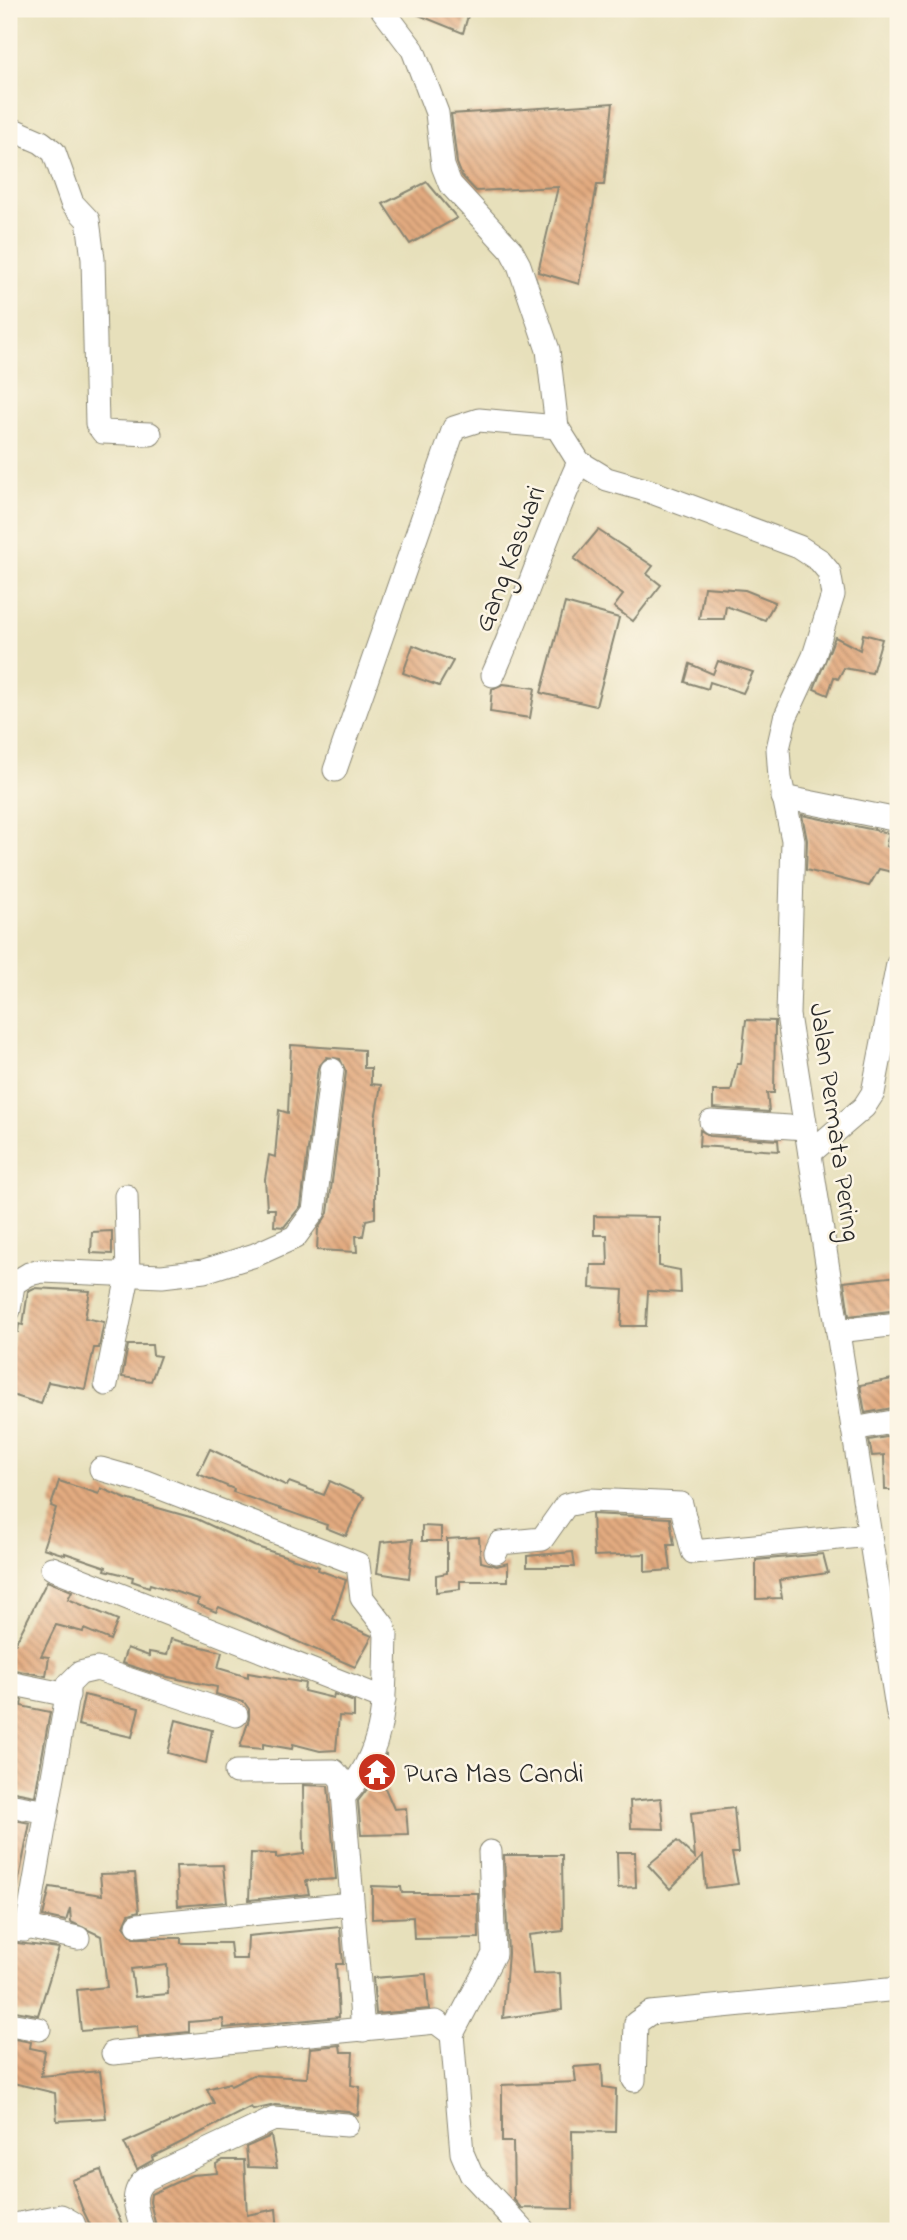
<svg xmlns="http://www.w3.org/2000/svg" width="907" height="2240" font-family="'Indie Flower',sans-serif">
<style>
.building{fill:url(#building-back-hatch);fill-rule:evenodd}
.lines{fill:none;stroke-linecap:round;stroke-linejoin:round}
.minor-casing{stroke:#898673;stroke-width:25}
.minor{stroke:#fff;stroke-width:23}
.labels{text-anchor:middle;stroke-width:5;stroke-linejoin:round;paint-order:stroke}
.street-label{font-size:28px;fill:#2b2b2b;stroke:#fcf5e5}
.poi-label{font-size:28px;fill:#2b2b2b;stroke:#fcf5e5;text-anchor:start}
</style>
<defs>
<pattern id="building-back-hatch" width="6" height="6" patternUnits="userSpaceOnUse" patternTransform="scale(1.75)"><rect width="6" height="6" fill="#e3ab80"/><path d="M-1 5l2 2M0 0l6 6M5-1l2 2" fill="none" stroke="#b88b69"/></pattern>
</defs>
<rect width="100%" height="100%" fill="#fcf5e5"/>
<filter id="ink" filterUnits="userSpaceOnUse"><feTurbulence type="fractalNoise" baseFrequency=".0143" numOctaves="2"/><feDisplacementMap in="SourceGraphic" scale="14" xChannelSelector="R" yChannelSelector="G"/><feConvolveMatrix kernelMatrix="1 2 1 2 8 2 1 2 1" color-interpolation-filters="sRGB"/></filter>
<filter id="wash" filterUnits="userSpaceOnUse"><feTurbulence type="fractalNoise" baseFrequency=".00686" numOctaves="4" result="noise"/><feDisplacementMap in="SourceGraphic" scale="28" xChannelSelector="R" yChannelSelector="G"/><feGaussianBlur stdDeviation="1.57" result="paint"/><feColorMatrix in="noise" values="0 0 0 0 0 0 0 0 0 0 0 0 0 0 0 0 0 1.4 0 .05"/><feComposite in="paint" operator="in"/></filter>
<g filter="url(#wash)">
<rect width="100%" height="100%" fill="#e7e0bb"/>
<g id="blocks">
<g class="building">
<path d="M404,9H470L463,33Z"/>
<path d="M613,103L604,185H597L579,284L538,272L558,187L476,191L462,176L457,163L451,114Z"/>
<path d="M427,182L457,218L410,244L383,204Z"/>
<path d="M598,530L653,566L647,574L661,585L633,621L614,607L623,595L574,559Z"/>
<path d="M704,587L745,590L775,602L765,620L726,606L724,619H699Z"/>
<path d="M565,603L619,618L596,706L541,693Z"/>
<path d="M863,634L882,639L872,673L844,668L838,679L834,677L828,695L814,689L835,637L860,650Z"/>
<path d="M413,645L453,661L439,686L403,673Z"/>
<path d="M718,661L753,672L743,693L710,682L708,689L685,682L690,664L713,674Z"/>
<path d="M503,684L535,688L530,718L490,712L492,689Z"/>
<path d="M802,815L889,833L886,846L898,850L896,873L879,869L869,886L806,870L807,840Z"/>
<path d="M746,1020L775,1021L774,1093H767L769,1112L713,1108V1091H731L737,1064H741Z"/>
<path d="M291,1045L364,1050V1068H371V1084L381,1085L375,1119V1218L366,1220L363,1236H356L357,1252L317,1250L318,1229L328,1213L346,1072L340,1059L327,1057L318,1068L301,1206L284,1227L274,1226L275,1209H267L265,1179L269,1155L275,1157L279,1110L288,1113Z"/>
<path d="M700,1130L710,1136L778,1140L779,1151L699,1146Z"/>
<path d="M594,1216L659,1217V1266L680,1270L681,1293L648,1291L646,1326H621L623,1290L590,1288L591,1265H608L607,1235H594Z"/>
<path d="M112,1231V1254L91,1253L92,1232Z"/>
<path d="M898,1276V1310L849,1316L844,1282Z"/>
<path d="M34,1288L90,1291L85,1318L104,1322L99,1348H94L85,1389L48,1382L41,1404L9,1394V1357L11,1358L15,1332H18L19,1324L23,1325L28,1291Z"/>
<path d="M128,1345H152L153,1355L160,1356L151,1381L122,1377Z"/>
<path d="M898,1378V1407L865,1413L860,1385Z"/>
<path d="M898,1435V1490H885L884,1455L872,1456L869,1440Z"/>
<path d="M210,1449L287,1486L289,1482L324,1495L330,1481L364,1497L346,1536L326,1528L327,1525L233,1492L234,1489L198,1474Z"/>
<path d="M59,1481L99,1494L101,1488L126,1499L197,1519L254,1546L319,1567L318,1570L346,1580L333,1619L372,1636L355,1667L219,1607L216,1612L197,1604L199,1599L150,1584L149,1587L132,1581L133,1577L105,1570L106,1567L65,1553V1555L43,1548L56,1508L51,1506Z"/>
<path d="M592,1514L670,1518L674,1545H668L671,1570L645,1572V1554L594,1556Z"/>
<path d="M422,1526L441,1527V1541H422Z"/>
<path d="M479,1537L481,1562L497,1566L508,1563V1581H460V1589L436,1592V1575L447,1573V1539Z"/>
<path d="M413,1539L409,1578L377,1573L381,1542Z"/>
<path d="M573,1552L575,1567H527V1556Z"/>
<path d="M823,1554L828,1573L779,1580L782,1598L756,1599V1560Z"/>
<path d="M47,1581L72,1591L68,1599L118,1620L110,1640L84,1629L83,1632L56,1625L41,1656L49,1657L46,1676L9,1669V1643L15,1644Z"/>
<path d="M171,1639L222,1652L218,1668L248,1677V1673L305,1683L304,1691L333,1698L334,1694L354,1702V1717L339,1716L336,1750L320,1751L293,1744L292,1749L263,1744V1749L240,1747L249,1719V1709L244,1702L216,1694L217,1687L159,1675L122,1663L127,1648L149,1656V1652L167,1655Z"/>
<path d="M84,1695L139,1708L132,1737L78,1725Z"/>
<path d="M9,1697L22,1700L21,1706L50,1712L35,1796L9,1791Z"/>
<path d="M176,1720L212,1730L206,1763L168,1753Z"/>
<path d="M386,1753L385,1788L394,1809L406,1808L408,1834L361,1835L358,1801L371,1784Z"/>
<path d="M303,1785L328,1786L336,1879L306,1881L309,1894L249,1900L251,1853L276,1854V1858L304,1854Z"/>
<path d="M661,1798L664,1829L631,1828L630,1801Z"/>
<path d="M734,1808L738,1853H732L738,1884L706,1888L703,1856L670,1889L648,1865L677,1841L695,1858L691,1813Z"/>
<path d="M9,1819L30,1823L16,1894L9,1893Z"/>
<path d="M617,1852H635L636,1887L618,1888Z"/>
<path d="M504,1855H562L563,1931L529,1935L533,1974L560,1973L562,2010L503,2018L508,1953Z"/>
<path d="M223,1865L227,1902L178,1906L176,1866Z"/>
<path d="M135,1873L139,1911L129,1914L124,1926L133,1938H181V1943H230L232,1959H247L248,1936L340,1927L343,1964H336L339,2017L224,2028L223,2019L189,2022V2032L138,2037L137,2026L81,2031L77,1990L107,1987L101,1936L71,1922L70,1908L66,1921L43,1916L50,1887L102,1895L100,1874ZM167,1965L168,1994L135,1997L131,1969Z"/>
<path d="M372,1886L401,1887L402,1893H478L479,1938L414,1939L413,1917L372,1919Z"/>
<path d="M9,1942L59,1948L38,2015L9,2010Z"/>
<path d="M426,1974L429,2009L376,2014L373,1978Z"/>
<path d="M9,2038L31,2042L30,2048L45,2051L41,2076L100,2071L106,2118L57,2121L55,2093L9,2082Z"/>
<path d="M340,2045L341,2052H353L351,2085L360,2087L358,2115L348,2111L275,2105L253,2110L251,2107L152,2157L153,2160L137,2169L124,2143L214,2103L207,2089L229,2083L231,2086L253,2075L307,2078L310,2048Z"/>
<path d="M602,2065L603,2087L616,2089L615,2132L572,2131L573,2209L521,2208L514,2200L513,2142H502V2085L576,2082L574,2067Z"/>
<path d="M271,2136L277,2168L248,2167L246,2147Z"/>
<path d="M223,2160H244L247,2215L276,2209L278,2231H157L150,2202L151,2194L192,2175L217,2173L216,2164Z"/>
<path d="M101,2170L110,2198L125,2231H93L82,2208L72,2180Z"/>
</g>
</g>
</g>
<g filter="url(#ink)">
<use href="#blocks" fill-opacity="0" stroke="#898673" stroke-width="2"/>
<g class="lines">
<g class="minor-casing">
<g id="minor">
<path d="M382,9L413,50L437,113L443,166L450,184L511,250L519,265L548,350L557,427L579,462L607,479L649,491L799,547L819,560L829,572L833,595L814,656L785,718L778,749L780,778L793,840L788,1015L898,1714"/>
<path d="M9,128L41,142L54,152L72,203L88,220L93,259L97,424L103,432L150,434"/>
<path d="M493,675C524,605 547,532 579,462"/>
<path d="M335,770L454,428L479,420L557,427"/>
<path d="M783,797L898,820"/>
<path d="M711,1122L806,1128"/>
<path d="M810,1153L864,1107L873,1093L898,964"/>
<path d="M9,1286L29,1274L42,1271L162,1276L204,1271L255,1255L295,1237L314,1211L332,1070"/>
<path d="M9,1310L13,1285"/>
<path d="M838,1331L898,1324"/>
<path d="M106,1384L128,1276L126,1196"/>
<path d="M853,1429L898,1421"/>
<path d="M101,1469L143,1481L358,1564L362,1598L383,1625L386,1635C384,1696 388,1748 345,1795"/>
<path d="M496,1552L500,1543L542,1539L566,1505L590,1500L681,1504L693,1552L870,1535"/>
<path d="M52,1568L384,1699"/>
<path d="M9,1683L68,1695"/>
<path d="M236,1772L334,1771L342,1780L363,2030"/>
<path d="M9,1805L47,1812"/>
<path d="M490,1852L494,1954L452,2034L462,2153L471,2174L524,2231"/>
<path d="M138,1925L351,1904"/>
<path d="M27,1927L69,1684L80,1673L97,1669L236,1715"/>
<path d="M9,1928L24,1930L27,1927L78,1938"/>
<path d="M9,2024L39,2029"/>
<path d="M113,2053L436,2022L452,2034"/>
<path d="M634,2080L636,2023L650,2013L898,1989"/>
<path d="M9,2226L61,2216L73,2223L76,2231"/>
<path d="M143,2231C137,2213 128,2193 146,2179L274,2119L347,2125"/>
</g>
</g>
<use href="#minor" class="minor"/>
</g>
</g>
<defs>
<g id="temple-disc" transform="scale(2.0125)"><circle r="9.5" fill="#c8321e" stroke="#fcf5e5"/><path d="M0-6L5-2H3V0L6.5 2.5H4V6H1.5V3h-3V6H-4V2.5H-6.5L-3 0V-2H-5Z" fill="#fff"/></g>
</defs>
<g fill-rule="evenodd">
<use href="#temple-disc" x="377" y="1772"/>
</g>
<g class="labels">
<g class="street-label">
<text transform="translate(508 558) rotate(-69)" y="10">Gang Kasuari</text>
<text transform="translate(837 1122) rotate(82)" y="10">Jalan Permata Pering</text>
</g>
<g class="poi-label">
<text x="404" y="1782">Pura Mas Candi</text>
</g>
</g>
<rect width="907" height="2240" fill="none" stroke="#fcf5e5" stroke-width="35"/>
</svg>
